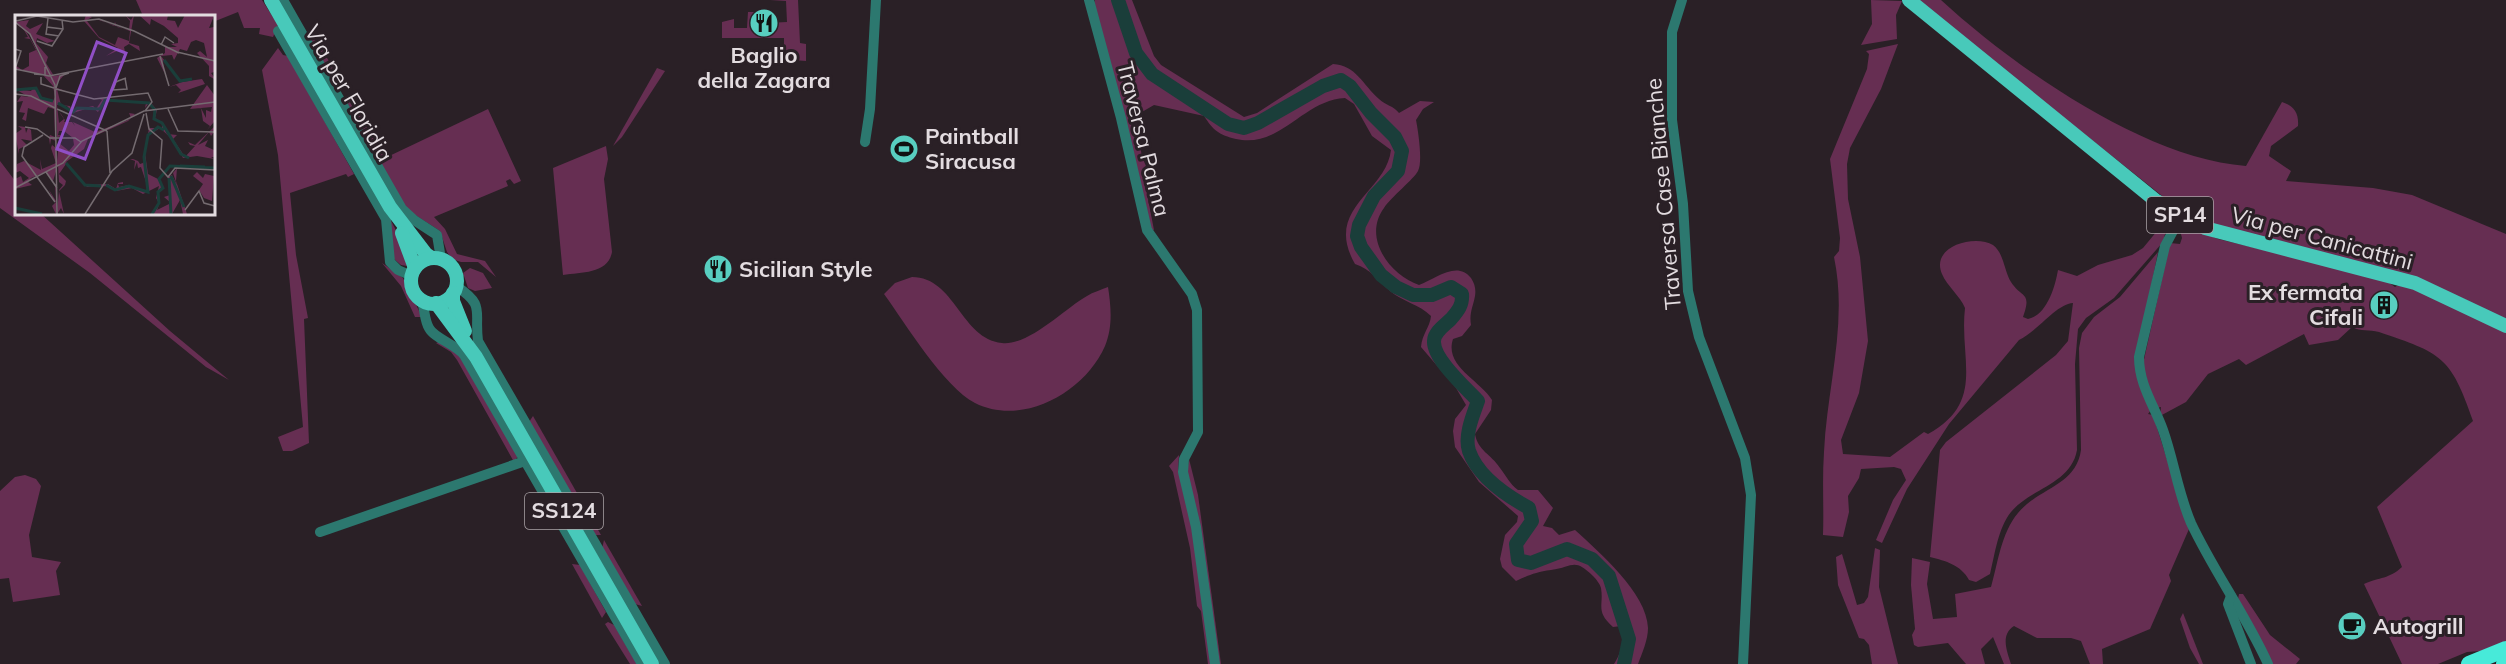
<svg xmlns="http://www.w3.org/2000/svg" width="2506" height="664" font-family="Mulish,sans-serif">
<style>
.green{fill:#662e52}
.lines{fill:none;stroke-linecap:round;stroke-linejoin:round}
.river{stroke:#1a3e3a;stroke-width:14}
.minor{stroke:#2c786f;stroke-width:10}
.major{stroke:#48c9ba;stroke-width:14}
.highway{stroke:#47ead9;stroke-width:16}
.labels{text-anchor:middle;stroke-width:6;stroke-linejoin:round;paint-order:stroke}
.shield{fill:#2a2026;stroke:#aca4a8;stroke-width:1.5}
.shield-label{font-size:21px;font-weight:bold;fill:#e3dce0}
.poi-label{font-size:22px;font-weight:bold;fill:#e3dce0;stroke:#2a2026;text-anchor:start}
.street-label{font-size:22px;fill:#e3dce0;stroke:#2a2026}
.inset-river{fill:none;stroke:#1a3e3a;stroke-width:3}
.inset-road{fill:none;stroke:#746b70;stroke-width:1.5}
.view{fill:#904fc6;fill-opacity:0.15;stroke:#904fc6;stroke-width:3}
.inset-edge{fill:none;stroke:#e3dce0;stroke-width:3}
</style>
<rect width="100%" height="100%" fill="#2a2026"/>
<g class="green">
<path d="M136,0H262L278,25L273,37L259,34L260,28H244L238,12L213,22V16H143Z"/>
<path d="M770,0H798L800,43L806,44V61L780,59V48L784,47V38H722V22L734,19V28H747L748,12H762L767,23L787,22L786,1Z"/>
<path d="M1095,0H1132L1154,56L1161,65L1244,117L1257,113L1333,64C1356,65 1363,85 1379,99C1385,105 1394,106 1399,113L1420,101L1434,102L1423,109L1416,120C1418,130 1423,162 1418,171C1414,179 1391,197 1384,208C1362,238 1390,275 1419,285C1435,279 1457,260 1471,278C1475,284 1476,290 1475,296C1473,307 1469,313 1471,325L1462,336L1453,339C1444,366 1480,380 1492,400L1491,410L1475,434C1478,451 1491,454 1500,468C1507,477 1509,483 1518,490H1538L1553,508L1543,526L1552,528L1559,535L1575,530C1599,552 1647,593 1648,628C1648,640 1642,653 1638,664H1614C1622,652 1624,640 1621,626L1613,627C1595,611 1604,606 1601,588C1600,584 1596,579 1593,576C1574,557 1573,567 1551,570C1536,572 1529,575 1516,581L1502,567L1500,559L1505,535L1517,522L1518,516L1479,482L1455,447L1453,431L1455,419L1466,405L1456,388L1421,347C1422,334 1430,327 1431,316C1419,304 1403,302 1390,291C1378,281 1371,269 1355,264C1323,208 1386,193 1391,150L1372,136L1354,104L1345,98C1303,100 1280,149 1236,139C1219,135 1213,130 1204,116L1154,105L1135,116L1142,157L1149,173L1144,178L1154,230L1150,229L1093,7Z"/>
<path d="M1871,0L1902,1L1896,15L1897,39L1861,45L1872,24Z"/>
<path d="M1916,0H1941C2014,67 2145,159 2246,166L2282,102C2294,106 2299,113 2298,126L2271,146L2269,156L2291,171L2286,181L2373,188L2412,195L2506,234V320L2464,299L2206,222L2166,199Z"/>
<path d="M313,33L343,86H337L310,39Z"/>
<path d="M1898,44L1881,89L1850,148L1847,164L1848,199L1860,257L1868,341L1859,393L1841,440L1843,454L1890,457L1924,432L1928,434C1986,402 1959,360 1965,308C1960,296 1947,286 1942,274C1930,246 1975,234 1993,245C2004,253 2004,271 2011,282C2022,299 2032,291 2023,317L2028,319C2047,315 2055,287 2058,270L2077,276L2098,265L2132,255L2143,248L2162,225L2158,207L2168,222L2163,242L2114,298L2086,318L2078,329L2075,364L2077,450C2071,484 2031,488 2011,512C1998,528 1995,554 1990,574L1976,582L1969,580C1961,565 1946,561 1930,557L1940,450L1946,442L2056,355L2068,341L2073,303C2056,304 2037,332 2019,340L1949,424L1907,489L1882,543L1876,540L1893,500L1906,480L1901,469L1894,467L1861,469L1859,478L1848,496L1849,512L1843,537L1823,535C1824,508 1822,480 1824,452C1827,387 1848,323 1834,257L1839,251L1840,238L1830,159L1867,69L1869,54L1866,51Z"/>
<path d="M278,48L283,55L288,56L354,174L348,177L346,174L290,193L296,255L308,318L304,319L309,443L292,451H283L278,437L303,427L278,155L262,70Z"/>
<path d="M657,68L665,71L622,137L613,146Z"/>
<path d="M348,95L385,158L488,109L521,181L514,184L510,179L506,181L508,186L434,217L445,229L457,254L485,261L496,277L478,262H461L452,259L447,252L440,231L406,209L344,100Z"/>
<path d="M606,146L608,159L604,179L612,252C608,274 582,272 563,275L553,168Z"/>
<path d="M0,161L16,182V213H40L170,331L229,380L206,367L90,273L0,208Z"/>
<path d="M389,217L399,236L407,266L401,265L394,259Z"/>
<path d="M2188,227L2218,239L2384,279L2395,287L2402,283L2506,331V641L2481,651L2467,652L2438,664H2402L2364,584C2380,577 2389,579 2402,567L2377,507L2473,421C2451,356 2441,353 2379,332C2369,329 2361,332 2352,327L2338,340L2309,345L2304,334L2246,365L2239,359L2208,374L2186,402L2160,416L2161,407L2157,408L2149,393L2143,364L2170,243L2180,244L2182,238L2180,230Z"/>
<path d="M2158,252L2136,361L2151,410L2148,414L2153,415L2189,529L2169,575L2171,581L2150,629L2102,649L2103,664H2090L2081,641L2071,638H2037L2014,626C2000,635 2007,651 2011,664H2004L1993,637L1981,649L1985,664H1966L1948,643L1918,647L1914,645L1912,635L1915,629L1911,585L1912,558L1930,562L1927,584L1933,619L1957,617L1955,594L1991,587C1998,563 2001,533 2018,513C2038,488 2076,486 2081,450L2079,348L2082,333L2094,317L2120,297Z"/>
<path d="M382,263L403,278L422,317H415L401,286Z"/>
<path d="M470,268L483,273L492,288L475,291L468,288L463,273Z"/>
<path d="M912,277C955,277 961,339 1002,343C1029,346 1064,309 1087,296C1093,292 1101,290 1108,287C1111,306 1113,327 1105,346C1085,392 1023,427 975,403C944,387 905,323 884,294L895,283Z"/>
<path d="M442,341L457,352L518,456L514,462L457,360L451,352L436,343Z"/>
<path d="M533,416L601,535H594L529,422Z"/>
<path d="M1179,455L1178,470L1193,530L1211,664H1208L1201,611L1197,606L1190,548L1173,472L1169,466Z"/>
<path d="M1189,459L1198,495L1221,664H1216L1187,473Z"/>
<path d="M25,475L36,479L41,486L29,535L32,557L61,562L56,571L60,595L13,602L9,578L0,579V491L15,477Z"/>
<path d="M604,540L642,606L635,604L602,549Z"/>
<path d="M1875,548L1880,550L1879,587L1898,664H1872L1869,645L1864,639L1859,638L1838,585L1836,557L1842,554L1857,605L1864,603L1868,597Z"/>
<path d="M572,564L580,565L606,612L602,618Z"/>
<path d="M2243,594L2270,635L2300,659L2296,664H2272L2238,599L2239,594Z"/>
<path d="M2183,613L2203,664H2199L2190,648L2180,619Z"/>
<path d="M608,622L614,625L637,664H630L605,624Z"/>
</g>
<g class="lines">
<path class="river" d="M1118,0L1136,53L1152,74L1228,124L1244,128L1258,123L1323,86L1341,80L1350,86L1371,113L1395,137L1402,151L1398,171L1374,196L1359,225L1357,236L1361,247L1381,275L1396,287L1413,295H1432L1451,287L1462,294C1463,305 1458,311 1451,319C1445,325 1434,332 1434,341C1433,359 1466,388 1478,401C1473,415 1464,436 1469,451C1478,477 1507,496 1529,508L1532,521L1516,544L1518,560L1531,563L1567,549L1592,559L1609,576L1629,639L1624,664"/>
<g class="minor">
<path d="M283,0L402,209L414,220L437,235L441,259"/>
<path d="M1089,0L1121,118L1147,230L1192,294L1197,310L1198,432L1184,459L1183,472L1196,527L1215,664"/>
<path d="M1682,0L1672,32V120L1683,204L1688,291L1699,337L1745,458L1751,495L1743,664"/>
<path d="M278,31L386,219L390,262L398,270L412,276"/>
<path d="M865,142L870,109L876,0"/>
<path d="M2181,216L2165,246L2139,357C2139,385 2154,405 2163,430C2174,461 2178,493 2191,523C2214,572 2246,615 2268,664"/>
<path d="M456,286C486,306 474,310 478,341L665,664"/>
<path d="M421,299C425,308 424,320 429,328C434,338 455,344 464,355L642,664"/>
<path d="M320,532L525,461"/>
<path d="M2231,596L2228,604L2251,664"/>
</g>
<g class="major">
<path d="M271,0L390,207L426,254L432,258"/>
<path d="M1909,0L2155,200L2205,228L2415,283L2506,326"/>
<path d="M402,233L415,268"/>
<circle cx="434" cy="281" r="23"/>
<path d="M453,293V301L465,331"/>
<path d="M436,303L476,357L652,664"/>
</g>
<g class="highway">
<path d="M2469,664L2506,649"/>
<path d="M2504,664L2506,663"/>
</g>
</g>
<defs>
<g id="restaurant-disc" transform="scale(1.5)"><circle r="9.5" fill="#58cec0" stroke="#2a2026"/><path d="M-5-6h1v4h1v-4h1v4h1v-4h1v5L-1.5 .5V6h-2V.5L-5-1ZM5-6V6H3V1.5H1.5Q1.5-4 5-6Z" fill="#111"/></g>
<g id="stadium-disc" transform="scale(1.5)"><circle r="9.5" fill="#58cec0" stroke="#2a2026"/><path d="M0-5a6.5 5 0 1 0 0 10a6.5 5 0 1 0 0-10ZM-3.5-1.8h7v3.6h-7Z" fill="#111"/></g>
<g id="building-disc" transform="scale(1.5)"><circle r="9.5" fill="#58cec0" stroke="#2a2026"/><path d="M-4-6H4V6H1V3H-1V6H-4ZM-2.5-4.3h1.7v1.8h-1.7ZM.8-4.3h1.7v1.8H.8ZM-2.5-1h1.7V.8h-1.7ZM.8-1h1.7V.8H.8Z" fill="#111"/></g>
<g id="cafe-disc" transform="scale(1.5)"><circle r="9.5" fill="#58cec0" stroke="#2a2026"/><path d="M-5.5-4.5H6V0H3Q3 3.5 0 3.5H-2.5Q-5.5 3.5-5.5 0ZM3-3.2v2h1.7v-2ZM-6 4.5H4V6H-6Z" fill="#111"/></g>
</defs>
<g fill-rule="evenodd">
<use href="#restaurant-disc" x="764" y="23"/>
<use href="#stadium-disc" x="904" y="149"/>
<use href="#restaurant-disc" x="718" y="269"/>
<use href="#building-disc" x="2384" y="305"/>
<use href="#cafe-disc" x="2352" y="626"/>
</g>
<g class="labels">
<g class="shield">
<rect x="2147" y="197" width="66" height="36" rx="4.5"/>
<rect x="525" y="493" width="78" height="36" rx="4.5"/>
</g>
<g class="shield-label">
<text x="2180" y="222">SP14</text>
<text x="564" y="518">SS124</text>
</g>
<g class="poi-label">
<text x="764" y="63" text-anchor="middle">Baglio<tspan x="764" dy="25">della Zagara</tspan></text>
<text x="925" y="144">Paintball<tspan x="925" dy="25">Siracusa</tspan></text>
<text x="739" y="277">Sicilian Style</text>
<text x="2363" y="300" text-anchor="end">Ex fermata<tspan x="2363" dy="25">Cifali</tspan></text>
<text x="2373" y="634">Autogrill</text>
</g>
<g class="street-label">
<text transform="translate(349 93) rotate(60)" y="8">Via per Floridia</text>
<text transform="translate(1144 139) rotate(76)" y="8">Traversa Palma</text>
<text transform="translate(1663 194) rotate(-95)" y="8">Traversa Case Bianche</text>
<text transform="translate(2322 238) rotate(15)" y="8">Via per Canicattini</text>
</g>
</g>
<g transform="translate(15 15)">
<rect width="200" height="200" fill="#2a2026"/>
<path d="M71,0L77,2L72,5L83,4L99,11L100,7L102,12L114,15L115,6L110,0L116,5L119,0L114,28L124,31L125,36L114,29L109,32L110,37L104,35L91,41L103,33L84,23L69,6ZM81,4L115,16L114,26L103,22L100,30L84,22L72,6ZM124,0H153L152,5L160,6L163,13L170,0L199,1L194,13L199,12V57L196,58L199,62V64L194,61V51L182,38L185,36L192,42L189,28L181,25L176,27L172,36L165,34L159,45L157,40L146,41L165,66L179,64L165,66L148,45L149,57L142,43L150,38V32H162L156,29L163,28V23L149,11L136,4L135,10ZM14,5L11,11L15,14L28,8L21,19L40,26L32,28L22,23L21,28L33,42L31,48L39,61L50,59L42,68V73L51,76L42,74L46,90L55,91L57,96L78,91L81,94L87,85L82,83L136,88L142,95L140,103L147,107L152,119L162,120L158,124L170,142L180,131L175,130L173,127L180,130L199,112V117L196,121L194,117L183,130L193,125L190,131L199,135V142H196L199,144L182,141L168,143L158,125L145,113L134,120L130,138L133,159L143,164L149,157L150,158L144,164L149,173L143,178L145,187L142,195L156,188L149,182L155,180L153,162L157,160L162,170L158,158L162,153L161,166L172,199H168L165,185L157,199H136L144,188L141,183L144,171L128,179L117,173L101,176L93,171L72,172L51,149L44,159L51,166L50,170L44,176L49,199L46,193L42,199L44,175L48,170L44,167L43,150L38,166L42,171V190L41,199L37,191L41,187L38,184L34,175L41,186L40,169L30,157L16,163L13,167L17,170L0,174V164L6,161L8,167L14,163L5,156L0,158L2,149L9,146L26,155L25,144L27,154L41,148L36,133L37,130L41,133L42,146L44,128L54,136L59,130L58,123L49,116H44L43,120L49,121L42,122L41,91V126L36,124L35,130L34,123L35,120L40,122L39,94L33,92L29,99L13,93L11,106L7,104L10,98L4,97L8,86L2,87L6,81L14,82L0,74L16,76L19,72L27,82L38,86L40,82L38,71L28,60L0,54V50L7,55L14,51V38L21,35L15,24L9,23L13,22L9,15L0,8L6,11L9,14L12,18L36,60L13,17L0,7ZM89,86L131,88L130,93L134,88L139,95L138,103L147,109V113H134L128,148L125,149L123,146L118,144H115L120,146L119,155L122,147L123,153L126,152L133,173L130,177L114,170L104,172L103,169H108V167L103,168L101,174L93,169L71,170L51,147L69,134L73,124L113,106L120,99L114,98L116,103L111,106L80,117L58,107L60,111L57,107H49L50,105L46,99L44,97L49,104L44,108L42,90L52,91L58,98L77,92L83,97ZM187,64L190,69L163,78L166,75L161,70L154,72L167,67ZM192,70L200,81L199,107L192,115L195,111L188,106L186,93L191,103V95L196,97L197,92L175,94ZM3,111L10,112L11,118L13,113L16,115L17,126L6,124L12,130L4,134V139L0,119L7,114ZM182,157L188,163L190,159L199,161L197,186L189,183L184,175L188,169L178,161Z" fill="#662e52" fill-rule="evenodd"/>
<path class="inset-river" d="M149,45L165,66L177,64M0,75L21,73L26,83L38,86M43,88L58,97L62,93L85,94L90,85L134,88L140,95L139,104L147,108L166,139L174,143M51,148L70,170L86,171M165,151L190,152M156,161L169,192M154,163L156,199M91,170L100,175L114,171L133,177L129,142L133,120L143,112L149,115M0,193L27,199M137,199L144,188L143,177L148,173L144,164L155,151L200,153"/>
<path class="inset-road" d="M22,1L58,7L84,4L119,16L164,38M33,3L32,12L48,14M1,6L22,1M0,7L15,19L40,70L42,199M32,12L31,19L44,21M22,26L37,31L48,14L47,5M146,30L150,22L159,28M0,34L6,36L1,51M162,37L200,46M145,41L154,71M0,54L34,61L148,39M19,59L30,60V52M26,62V69L39,73M110,63L112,74L98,75L101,67L103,66L111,63M41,73L45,61L54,58M41,74L79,84L133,78L137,87L130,96M0,79L16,81L40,93M42,94L92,116M153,94L163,116L200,117M131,98L134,114L147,125L145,153L153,162L160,153L200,155M10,112L22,114L35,123H60L66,127M92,116L95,158M28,120L9,132L7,141L40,187M31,157L42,173M0,173L48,148L67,126L129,96L200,87M170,195L184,176L189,188L200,191M70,199L97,156L117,138L129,99"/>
<path class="view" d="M82,27L111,38L70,144L42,134Z"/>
<rect width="200" height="200" class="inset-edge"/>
</g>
</svg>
